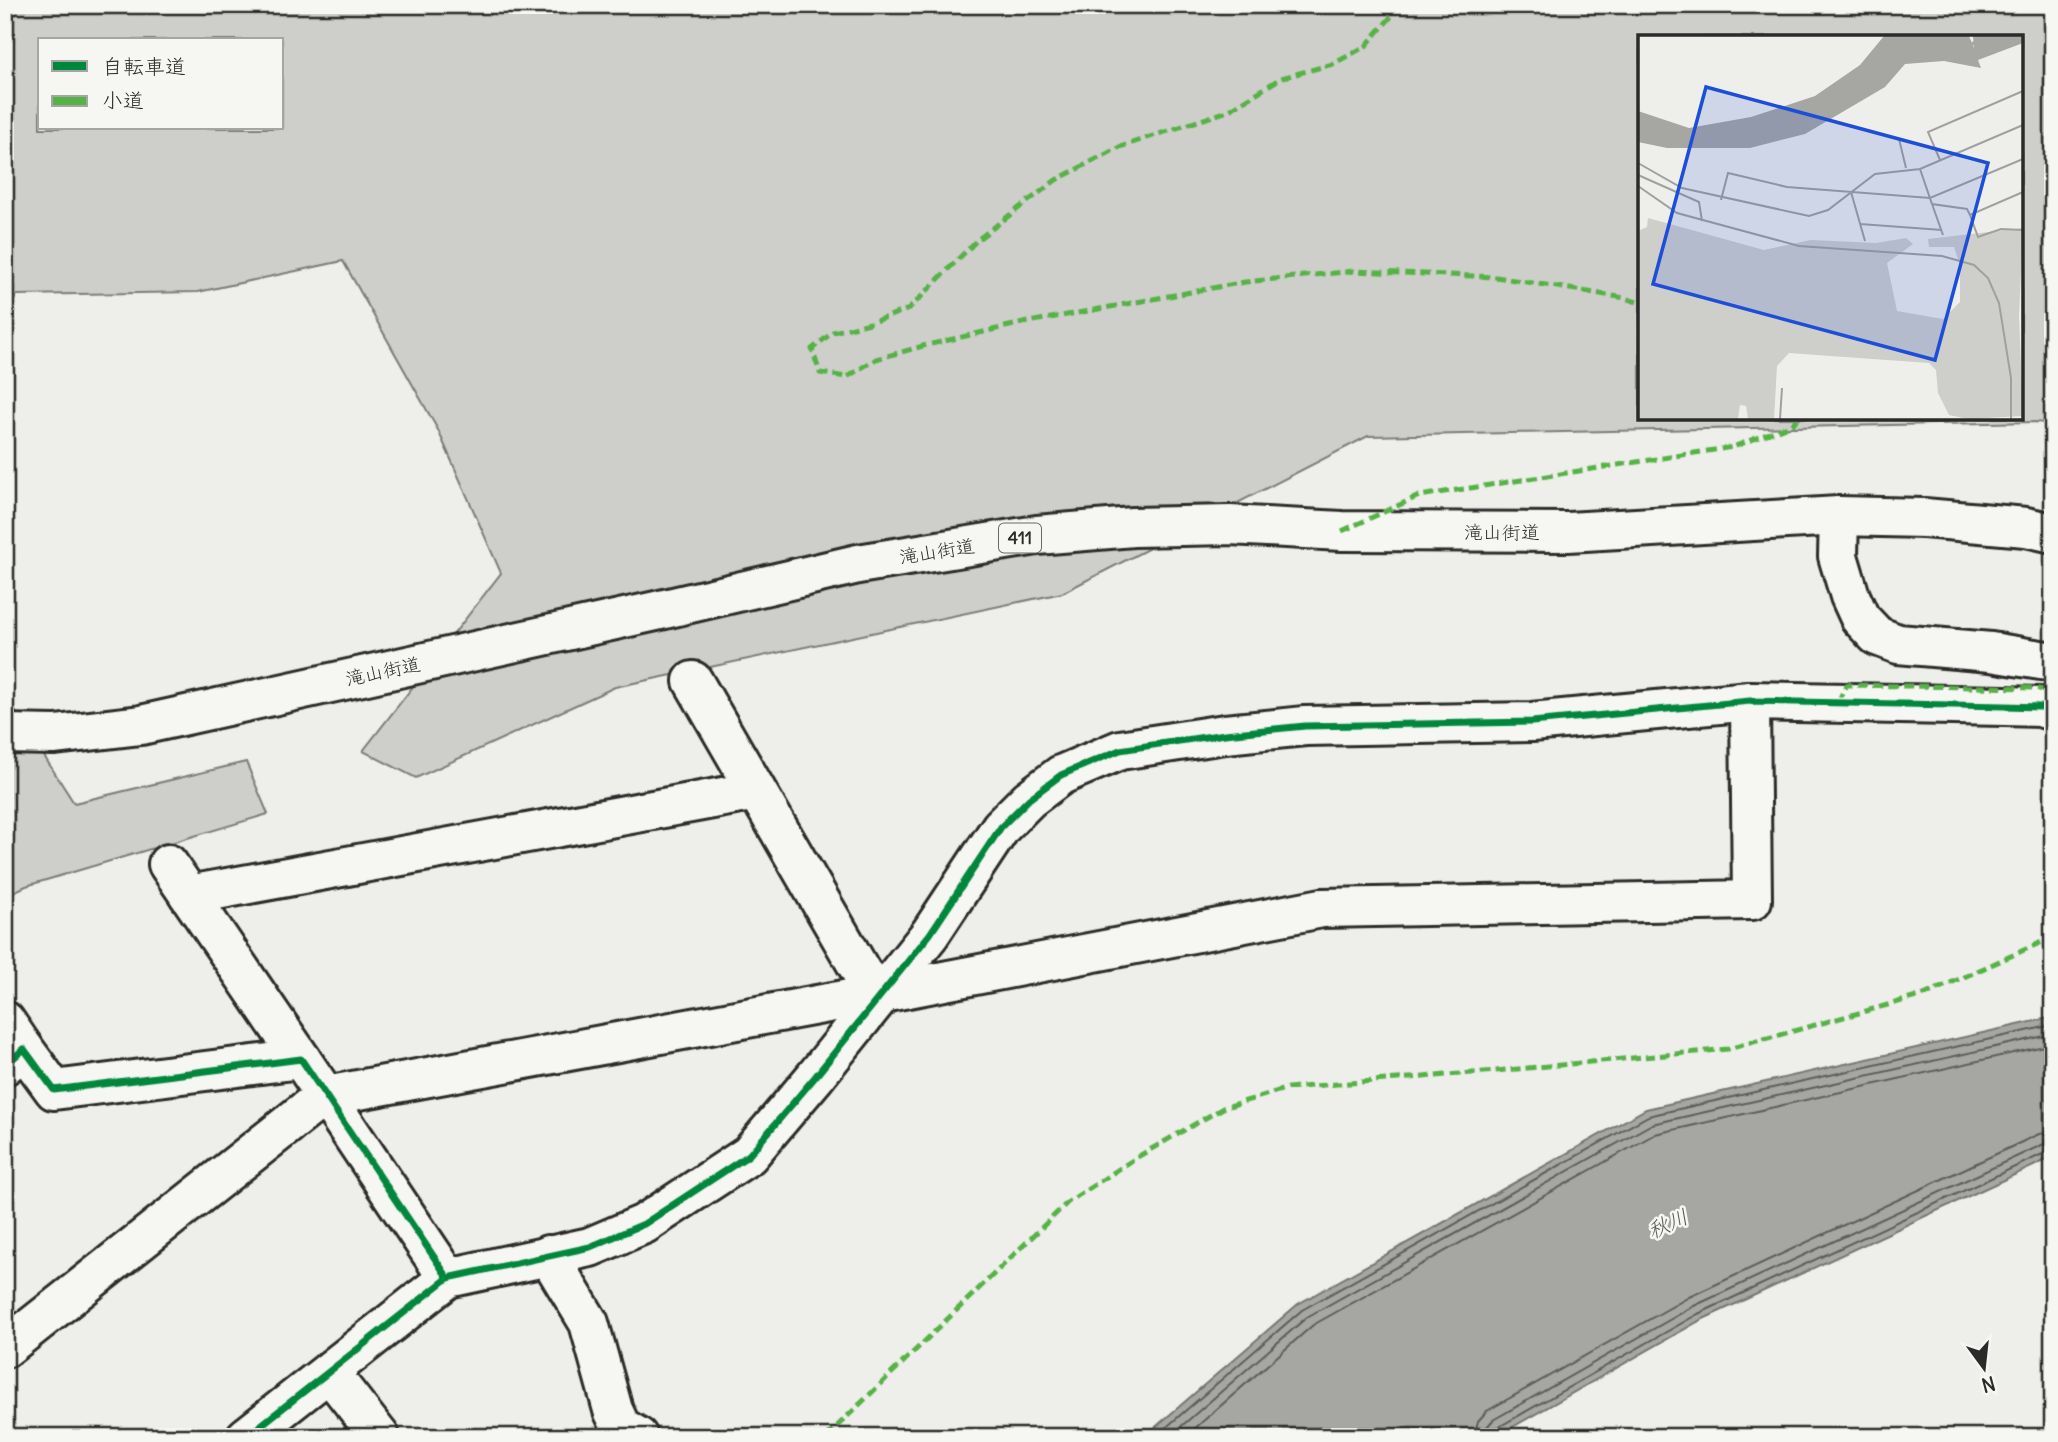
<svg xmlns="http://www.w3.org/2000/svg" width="2058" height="1442" font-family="Delius,'Klee One',sans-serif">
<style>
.green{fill:#cececa;stroke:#7c7c7a;stroke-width:2;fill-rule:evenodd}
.water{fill:#a6a6a3;stroke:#757573;stroke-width:2}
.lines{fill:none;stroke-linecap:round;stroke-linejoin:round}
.shore{stroke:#5c5c5b;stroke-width:2}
.minor-casing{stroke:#2b2b2b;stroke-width:44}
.highway-casing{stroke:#2b2b2b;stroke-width:44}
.minor{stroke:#f6f6f2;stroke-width:38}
.highway{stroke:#f6f6f2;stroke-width:38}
.quiet{stroke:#56b246;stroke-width:5;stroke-dasharray:10 5;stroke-linecap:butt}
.cycleway-casing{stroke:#f6f6f2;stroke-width:11}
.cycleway{stroke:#00873e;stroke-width:7}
.labels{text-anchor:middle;stroke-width:5;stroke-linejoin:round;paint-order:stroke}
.shield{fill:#f6f6f2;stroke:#686867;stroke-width:2}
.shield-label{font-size:18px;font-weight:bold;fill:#2b2b2b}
.street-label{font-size:19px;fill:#2b2b2b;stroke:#f6f6f2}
.water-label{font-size:21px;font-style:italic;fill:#565655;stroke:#f6f6f2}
.inset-river{fill:none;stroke:#a6a6a3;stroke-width:3.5}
.inset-road{fill:none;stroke:#a0a09e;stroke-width:2}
.view{fill:#1d4ed8;fill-opacity:0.15;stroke:#1d4ed8;stroke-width:3.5}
.inset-edge{fill:none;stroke:#2b2b2b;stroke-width:3.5}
</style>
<rect width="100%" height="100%" fill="#eeeeea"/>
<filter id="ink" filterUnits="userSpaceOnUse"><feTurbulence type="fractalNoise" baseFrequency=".0143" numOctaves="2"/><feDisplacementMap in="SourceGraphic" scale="14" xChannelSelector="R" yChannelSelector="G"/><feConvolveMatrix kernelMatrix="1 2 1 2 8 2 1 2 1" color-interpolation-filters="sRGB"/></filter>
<g filter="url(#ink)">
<g class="green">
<path d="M5,5H2053V424L2036,422L1368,436L1062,593L615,687L416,778L363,751L501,573L438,430L343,261L198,292L17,295L5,315ZM1640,37H2021V418H1640ZM40,40H282V128H40Z"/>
<path d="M5,695L74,803L246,762L268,814L26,886L5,896Z"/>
</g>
<path class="water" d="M2053,1017V1157L1701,1320L1495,1437H1144L1298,1304L1646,1109Z"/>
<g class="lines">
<g class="shore">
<path d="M1155,1437L1302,1310L1648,1116L2053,1025"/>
<path d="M1169,1437L1307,1317L1652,1124L2053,1034"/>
<path d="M1185,1437L1313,1325L1655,1134L2053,1044"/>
<path d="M1474,1437L1478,1421L1487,1411L1689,1297L2039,1134L2053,1132"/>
<path d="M1484,1437L1486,1428L1493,1420L1694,1306L2044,1144L2053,1142"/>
<path d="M1493,1437L1494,1431L1497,1428L1698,1314L2047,1152L2053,1151"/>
</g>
<g class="minor-casing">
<g id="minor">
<path d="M1839,516L1838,556L1850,596L1860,618L1877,636L1898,644L1991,652L2053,662"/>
<path d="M693,681L863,975L882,993"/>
<path d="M168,864L301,1059"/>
<path d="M189,895L756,791"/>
<path d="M5,1021L24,1049"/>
<path d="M5,1065L24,1049L54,1090L301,1059L448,1278"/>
<path d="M548,1255L589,1323L613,1410L621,1427L638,1437"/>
<path d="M5,1348L315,1103L326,1096L882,993L1322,908L1752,900L1750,701"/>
<path d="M329,1372L380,1437"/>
<path d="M246,1437L448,1278L590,1247L644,1224L749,1155L815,1077L930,934L1001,827L1029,799L1061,775L1120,750L1225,734L1305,726L1532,722L1750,701L2005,706L2040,707L2053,711"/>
</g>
</g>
<g class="highway-casing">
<path id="highway" d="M5,734L55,735L141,725L656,611L858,564L1037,535L1133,527L1230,525L1342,531L1568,532L1839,516L1924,518L2026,527L2053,533"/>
</g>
<use href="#minor" class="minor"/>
<use href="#highway" class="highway"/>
<g class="quiet">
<path d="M1401,5L1366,46L1333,64L1281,78L1228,111L1120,147L1056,180L977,240L909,309L870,323L833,332L812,349L820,373L847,377L876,359L923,346L1018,324L1245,282L1354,271L1496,277L1625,298L1640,303"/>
<path d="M1342,531L1419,496L1733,447L1793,424L1797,418"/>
<path d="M1838,702L1846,685L2034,688L2053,692"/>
<path d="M826,1437L1068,1202L1139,1156L1223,1108L1288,1088L1496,1071L1728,1049L1924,995L2053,937"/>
</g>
<g class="cycleway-casing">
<g id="cycleway">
<path d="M5,1065L24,1049L54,1090L301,1059L448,1278"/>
<path d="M246,1437L448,1278L590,1247L644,1224L749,1155L815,1077L930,934L1001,827L1029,799L1061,775L1120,750L1225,734L1305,726L1532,722L1750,701L2005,706L2040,707L2053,711"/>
</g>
</g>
<use href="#cycleway" class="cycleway"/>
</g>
</g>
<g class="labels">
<rect class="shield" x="999" y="523.5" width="42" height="29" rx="5"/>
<g class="shield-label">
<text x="1020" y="544">411</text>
</g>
<g class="street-label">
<text x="1502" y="539">滝山街道</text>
<text transform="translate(937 551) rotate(-9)" y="7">滝山街道</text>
<text transform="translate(383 671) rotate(-12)" y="7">滝山街道</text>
</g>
<g class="water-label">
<text transform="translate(1668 1224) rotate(-24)" y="7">秋川</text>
</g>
</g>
<g transform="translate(1638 35)">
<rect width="385" height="385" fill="#eeeeea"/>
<path d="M10,183L126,215L173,205L238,208L268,203L275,209L249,228L259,276L305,284L322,267V230L316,212H291L290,204L385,193L381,281L385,381L330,384L311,380L300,358L298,335L291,328L151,318L139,331L136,384H110L108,371L102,370L100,384H0V196L9,192Z" fill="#cececa"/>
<path d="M246,1H331L336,13L335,1H385V8L340,25L343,33L306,26L267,29L247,52L167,99L112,113H29L0,107V76L51,93L113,82L177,61L222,30Z" fill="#a6a6a3"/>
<path class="inset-river" d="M321,9H334L350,1"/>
<path class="inset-road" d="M261,104L268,133M302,125L290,97L385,56M0,128L44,153L171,181L190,175L237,139L282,134L385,90M282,134L294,169L329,174L332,180L385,157M0,140L61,167L64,186M0,151L39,178L161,211L304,221L336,230L350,243L361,268L373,343V384M213,157L227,206M83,165L90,138L149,152L292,163L385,124M294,169L305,200M332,180L340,202L363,194L385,195M222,189L304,195M142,384L144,353"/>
<path class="view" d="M68,52L350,128L297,325L15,249Z"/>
<rect width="385" height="385" class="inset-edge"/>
</g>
<rect width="2058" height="1442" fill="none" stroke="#f6f6f2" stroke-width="28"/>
<rect x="14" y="14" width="2030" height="1414" fill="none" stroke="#2b2b2b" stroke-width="2.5" filter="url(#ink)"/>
<rect x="38" y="38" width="245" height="91" fill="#f6f6f2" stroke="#a5a5a2" stroke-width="2"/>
<rect x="52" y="61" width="35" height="10" fill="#00873e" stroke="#a5a5a2" stroke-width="2"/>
<text x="102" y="74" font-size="21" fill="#2b2b2b">自転車道</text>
<rect x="52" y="96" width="35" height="10" fill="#56b246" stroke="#a5a5a2" stroke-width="2"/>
<text x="102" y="108" font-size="21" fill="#2b2b2b">小道</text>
<g transform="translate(1984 1368) rotate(165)" stroke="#f6f6f2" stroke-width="5" paint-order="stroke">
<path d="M0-5L12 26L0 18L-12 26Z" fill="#2b2b2b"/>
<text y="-10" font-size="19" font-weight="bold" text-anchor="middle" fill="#2b2b2b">N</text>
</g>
</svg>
